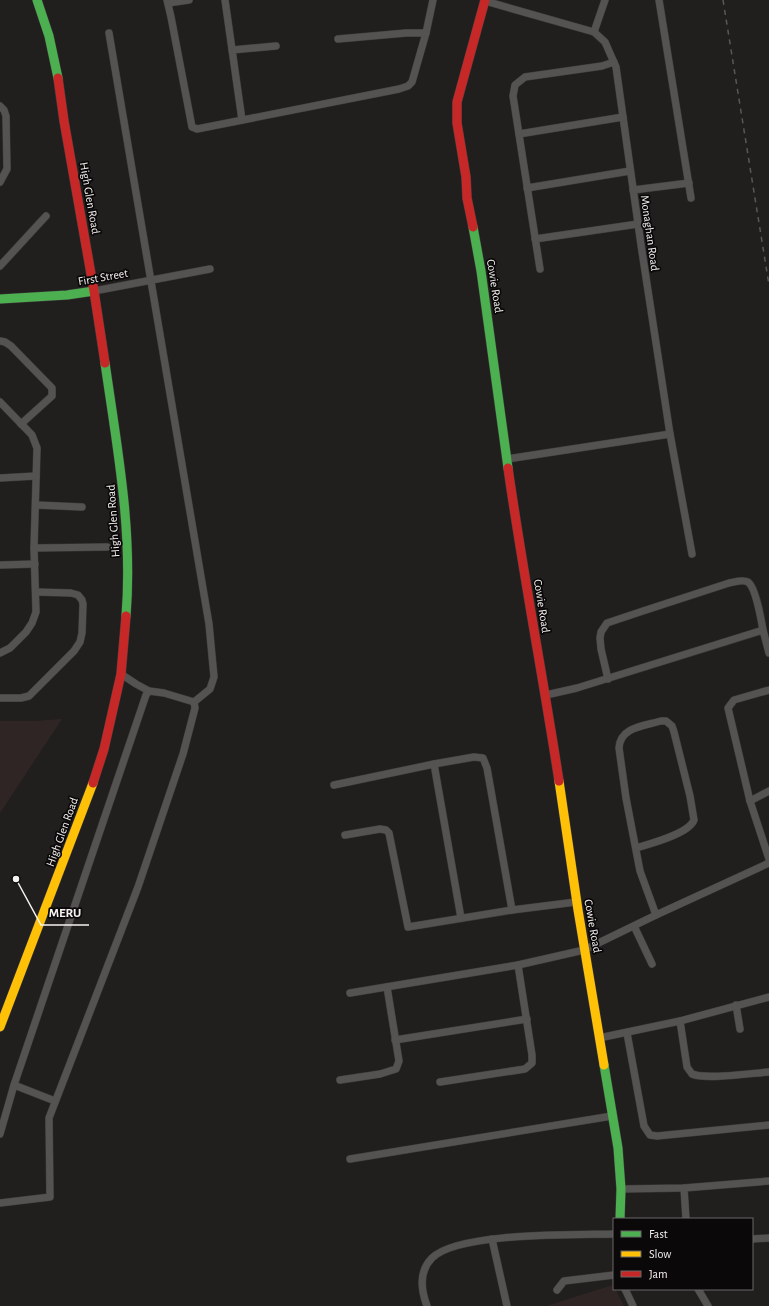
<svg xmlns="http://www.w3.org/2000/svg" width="769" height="1306" font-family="'Alegreya Sans',sans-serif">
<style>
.built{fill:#302525}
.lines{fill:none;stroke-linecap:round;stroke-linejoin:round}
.street-casing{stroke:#3d3a3a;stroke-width:8}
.fast-casing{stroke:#3d3a3a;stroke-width:10}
.slow-casing{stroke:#3d3a3a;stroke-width:10}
.jam-casing{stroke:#3d3a3a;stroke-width:10}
.street{stroke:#555252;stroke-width:7}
.fast{stroke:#4caf50;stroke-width:9}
.slow{stroke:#ffc107;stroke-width:9}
.jam{stroke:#c62828;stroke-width:9}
.rail{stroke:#595757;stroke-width:1.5;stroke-dasharray:5 5;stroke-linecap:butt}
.labels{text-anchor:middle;stroke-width:3.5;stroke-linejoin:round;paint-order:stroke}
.street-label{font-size:12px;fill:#f7f2f2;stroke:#0a0808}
.leader{fill:none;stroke:#f7f2f2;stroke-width:1.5}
.callout-dot{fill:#f7f2f2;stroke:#0a0808;stroke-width:1.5}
.callout-label{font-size:13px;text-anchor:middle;font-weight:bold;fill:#f7f2f2;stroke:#0a0808;stroke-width:3.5;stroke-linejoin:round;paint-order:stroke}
</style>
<rect width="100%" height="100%" fill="#211e1e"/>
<g class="built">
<path d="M62,719L0,813V721H34Z"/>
<path d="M613,1285L624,1306H546Z"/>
</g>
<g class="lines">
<g class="street-casing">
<g id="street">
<path d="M167,0L171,17L192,127L197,129L399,89L408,86L412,82L426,33L433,0"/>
<path d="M225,0L242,120"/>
<path d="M659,0L691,198"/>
<path d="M485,1L594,32L605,42L616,67L641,245L670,434L692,554"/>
<path d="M168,3L189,0"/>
<path d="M594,32L605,0"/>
<path d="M109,33L209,624L214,677L210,689L194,702"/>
<path d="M338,39L406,33H426"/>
<path d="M232,50L276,46"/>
<path d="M0,106L4,110L6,116L7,169L0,182"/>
<path d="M519,134L623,117"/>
<path d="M527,188L630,171"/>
<path d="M633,190L689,183"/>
<path d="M535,239L638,224"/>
<path d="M0,266L46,216"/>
<path d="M540,269L513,96L515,85L525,77L602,66L614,62"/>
<path d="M94,291L210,269"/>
<path d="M0,341L5,342L11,346L52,388V396L21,424"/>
<path d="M0,402L32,435L37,448L34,548L36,612L32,623L26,632L10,648L0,653"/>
<path d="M507,459L670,434"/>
<path d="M0,478L36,476"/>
<path d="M36,505L82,507"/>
<path d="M34,548L107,547"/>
<path d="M0,565L35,564"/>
<path d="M121,674L136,684L149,691L164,693L194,702"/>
<path d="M608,679L601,649L600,638L601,632L607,623L643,611L729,583C735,582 743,579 748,582C756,588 761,619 763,630"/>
<path d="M769,690L734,700L728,708L750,801L769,859"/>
<path d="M546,695L577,688L763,630L769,653"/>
<path d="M0,698H21L29,696L74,651L80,642L82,633L83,604L82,600L78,595L71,593L36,592"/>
<path d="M434,764L461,918"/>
<path d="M334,785L434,764L474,757L483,758L487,768L512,910"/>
<path d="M750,801L769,791"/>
<path d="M345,835L380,829L386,830L389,833L408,927L512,910L576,902"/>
<path d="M636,848C649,844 689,834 694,820L690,796L674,732L672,726L666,721H661C644,726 620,727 619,748L626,798L640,871L656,915"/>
<path d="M634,926L652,964"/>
<path d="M350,993L518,965L584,950L656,915L769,863"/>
<path d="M736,1005L740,1029"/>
<path d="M680,1021L687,1067L692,1074C705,1080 753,1073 769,1072"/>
<path d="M627,1033L644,1126L650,1135L657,1136L769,1125"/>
<path d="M599,1038L680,1021L769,997"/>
<path d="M395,1040L527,1019"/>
<path d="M340,1080L380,1074L396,1069L399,1061L387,987"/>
<path d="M440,1082L525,1069L532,1063V1055L518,965"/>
<path d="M14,1085L55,1101"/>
<path d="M0,1134L14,1085L146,695L149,691"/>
<path d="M350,1159L612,1116"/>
<path d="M684,1188L686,1219"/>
<path d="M621,1189L684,1188L769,1181"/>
<path d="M0,1203L50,1197L49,1118L138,887L183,754L195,708L194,702"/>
<path d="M492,1239L507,1306"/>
<path d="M752,1239L769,1238"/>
<path d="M625,1289L633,1306"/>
<path d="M698,1289L708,1306"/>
<path d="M557,1290L564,1281L614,1275"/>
<path d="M427,1306C421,1290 419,1271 432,1258C458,1232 576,1235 614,1234"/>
</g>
</g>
<g class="fast-casing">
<g id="fast">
<path d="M37,0L49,36L58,78"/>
<path d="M473,227L481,271L508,468"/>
<path d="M0,299L67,295L94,291"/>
<path d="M105,363C117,447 133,530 126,616"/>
<path d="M604,1065L618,1148L621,1189L620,1219"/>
</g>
</g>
<g class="slow-casing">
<g id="slow">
<path d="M559,781L578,910L604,1065"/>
<path d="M0,1027L93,783"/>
</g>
</g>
<g class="jam-casing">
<g id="jam">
<path d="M58,78L64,121L94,291L105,363"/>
<path d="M473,227L467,198L466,177L457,123V102L485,0"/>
<path d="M508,468C523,573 543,677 559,781"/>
<path d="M93,783L104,749L121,674L126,616"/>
</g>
</g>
<use href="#street" class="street"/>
<use href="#fast" class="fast"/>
<use href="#slow" class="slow"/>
<use href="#jam" class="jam"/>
<path class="rail" d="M723,0L769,285"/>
</g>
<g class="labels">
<g class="street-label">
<text transform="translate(90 198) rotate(80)" y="4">High Glen Road</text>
<text transform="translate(650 233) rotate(82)" y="4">Monaghan Road</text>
<text transform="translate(103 277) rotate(-10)" y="4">First Street</text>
<text transform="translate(495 286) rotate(81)" y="4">Cowie Road</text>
<text transform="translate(113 521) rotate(-94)" y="4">High Glen Road</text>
<text transform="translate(542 606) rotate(81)" y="4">Cowie Road</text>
<text transform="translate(62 832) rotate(-70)" y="4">High Glen Road</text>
<text transform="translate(593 926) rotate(80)" y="4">Cowie Road</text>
</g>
</g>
<path class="leader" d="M16 879L41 925H89"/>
<circle class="callout-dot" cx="16" cy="879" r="4"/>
<g class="callout-label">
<text x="65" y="917">MERU</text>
</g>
<rect x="613" y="1218" width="140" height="72" fill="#0a0808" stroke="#696666"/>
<rect x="621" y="1231" width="20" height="6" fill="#4caf50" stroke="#696666"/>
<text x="649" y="1238" font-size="12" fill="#f7f2f2">Fast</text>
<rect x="621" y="1251" width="20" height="6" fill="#ffc107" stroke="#696666"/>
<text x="649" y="1258" font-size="12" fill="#f7f2f2">Slow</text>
<rect x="621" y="1271" width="20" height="6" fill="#c62828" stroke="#696666"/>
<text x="649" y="1278" font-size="12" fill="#f7f2f2">Jam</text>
</svg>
